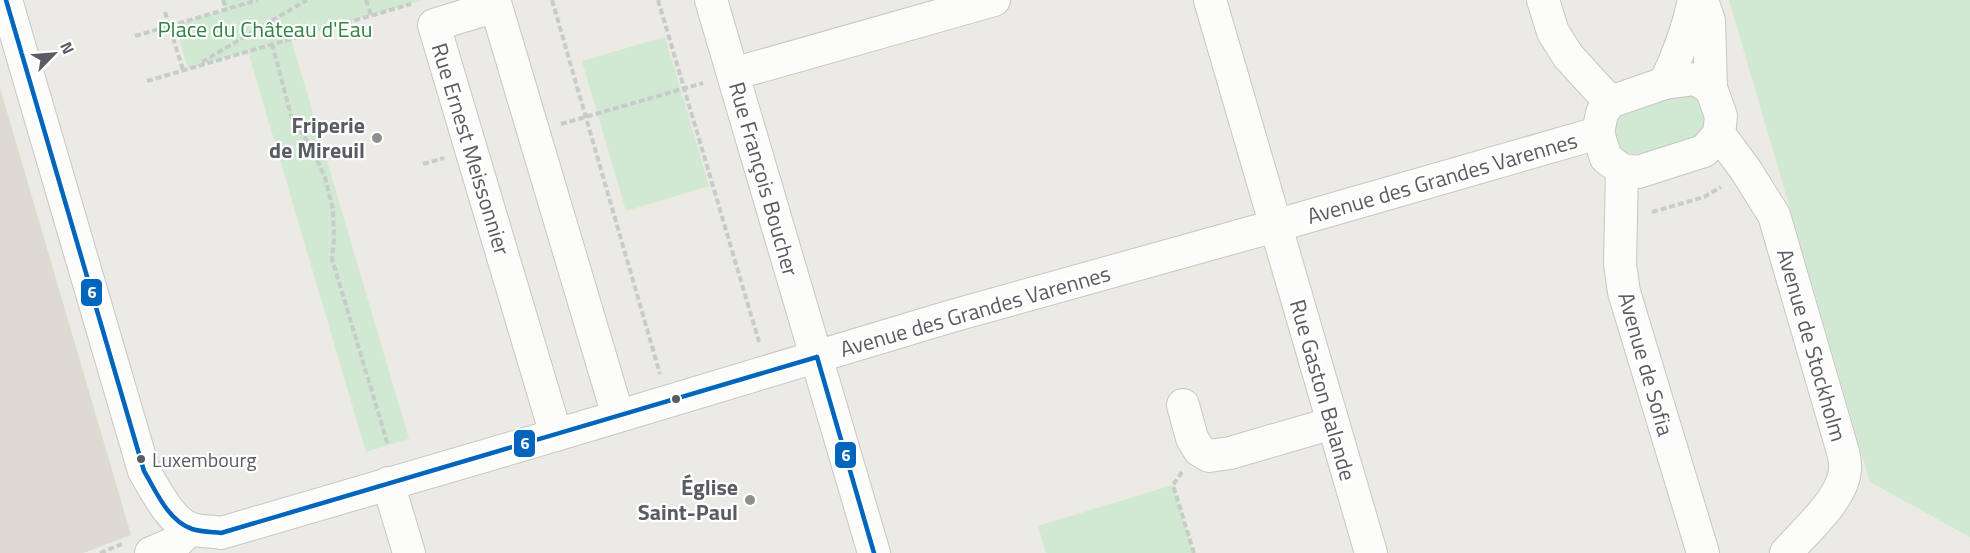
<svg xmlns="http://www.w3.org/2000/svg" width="1970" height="553" font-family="'Titillium Web',sans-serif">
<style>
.education{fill:#dcdad2}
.green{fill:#d1e8d2}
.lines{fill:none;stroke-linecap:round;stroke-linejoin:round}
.street-casing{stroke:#c7c6c6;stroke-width:34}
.path{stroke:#c7ccca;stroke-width:4;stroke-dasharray:6 3;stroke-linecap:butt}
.street{stroke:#fcfcfb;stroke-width:32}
.bus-1-casing{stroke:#fff;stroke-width:9}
.bus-1{stroke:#0065bd;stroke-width:4.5}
.poi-dot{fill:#8d8e90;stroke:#fff;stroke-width:2}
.bus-dot{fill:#5a5c63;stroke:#fff;stroke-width:2}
.labels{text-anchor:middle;stroke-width:4.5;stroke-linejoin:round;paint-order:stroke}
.bus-label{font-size:20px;fill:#5a5c63;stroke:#fff;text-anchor:start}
.park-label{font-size:22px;fill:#308342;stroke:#fff}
.poi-label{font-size:22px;font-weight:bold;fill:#5a5c63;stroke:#fff;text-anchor:end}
.street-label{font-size:22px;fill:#5a5c63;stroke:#fff}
.line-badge{stroke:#fff;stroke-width:2}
.badge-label{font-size:16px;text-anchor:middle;font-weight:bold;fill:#fff}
</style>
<rect width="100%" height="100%" fill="#ebeae4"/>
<path class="education" d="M0,88L131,535L83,553H0Z"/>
<g class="green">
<path d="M223,0H423L291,39L409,439L366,452L248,51L188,69L175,25L226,10Z"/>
<path d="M1729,0H1970V537L1870,482Z"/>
<path d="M665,37L709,186L626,211L582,61Z"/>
<path d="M1695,80L1719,134L1622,170L1602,113Z"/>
<path d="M1173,485L1194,553H1046L1038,526Z"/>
</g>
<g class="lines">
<g class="street-casing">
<g id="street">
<path d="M6,0L144,471C155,489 171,523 192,529C201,532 211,531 221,533L556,435L952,316L1275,226L1598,133"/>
<path d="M711,0L874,553"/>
<path d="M1210,0L1371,553"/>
<path d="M1543,0L1553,32L1568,56L1610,102"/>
<path d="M1702,0L1709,21L1711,88"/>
<path d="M733,74L994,0"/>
<path d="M1695,79L1711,88L1721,116L1719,134L1704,151L1638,172L1622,170L1606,158L1598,133L1602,113L1610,102L1665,83Z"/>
<path d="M1665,83C1678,56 1688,29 1694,0"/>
<path d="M1719,134L1745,169L1774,215L1841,445C1843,452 1846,461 1845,469C1844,498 1805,531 1786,553"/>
<path d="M1622,170L1620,264L1624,292L1703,553"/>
<path d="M1183,405L1192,438L1199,450L1209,456L1230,453L1333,423"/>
<path d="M556,435L434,25L496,6L618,416"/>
<path d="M388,483L409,553"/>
<path d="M151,553L177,542L190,529"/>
</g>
</g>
<g class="path">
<path d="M223,0L226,9"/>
<path d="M366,0L371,15"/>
<path d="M552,0L660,374"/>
<path d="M658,0L759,342"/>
<path d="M165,12L183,70"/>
<path d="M135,36L258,0"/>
<path d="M272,44L292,119L312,148L325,178L333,209L334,240L332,259L388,445"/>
<path d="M202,62L307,0"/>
<path d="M147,81L411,4"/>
<path d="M561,124L703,83"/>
<path d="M423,164L444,158"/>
<path d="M1652,212L1704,197L1721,187"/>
<path d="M1182,472L1173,485L1194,553"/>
<path d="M100,553L122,544"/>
</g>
<use href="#street" class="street"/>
<g class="bus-1-casing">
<g id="bus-1">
<path d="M6,0L144,471C156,491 168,521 192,529C201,532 212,532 221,533L817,357"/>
<path d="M817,357L874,553"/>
</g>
</g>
<use href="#bus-1" class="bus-1"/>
</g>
<g class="poi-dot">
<circle cx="377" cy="138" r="6"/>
<circle cx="750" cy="500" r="6"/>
</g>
<g class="bus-dot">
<circle cx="676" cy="399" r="5"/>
<circle cx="141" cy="459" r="5"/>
</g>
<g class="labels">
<g class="bus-label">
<text x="152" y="467">Luxembourg</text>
</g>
<g class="park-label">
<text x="265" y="37">Place du Château d'Eau</text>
</g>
<g class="poi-label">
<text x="365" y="133">Friperie<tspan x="365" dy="25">de Mireuil</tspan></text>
<text x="738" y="495">Église<tspan x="738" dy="25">Saint-Paul</tspan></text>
</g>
<g class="street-label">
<text transform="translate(471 149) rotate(73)" y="8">Rue Ernest Meissonnier</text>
<text transform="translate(1442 178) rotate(-16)" y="8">Avenue des Grandes Varennes</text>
<text transform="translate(764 179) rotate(74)" y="8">Rue François Boucher</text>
<text transform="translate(975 311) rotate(-16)" y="8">Avenue des Grandes Varennes</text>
<text transform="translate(1812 345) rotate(74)" y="8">Avenue de Stockholm</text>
<text transform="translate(1646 364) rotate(74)" y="8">Avenue de Sofia</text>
<text transform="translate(1323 390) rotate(74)" y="8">Rue Gaston Balande</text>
</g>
</g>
<g class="line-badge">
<rect x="80" y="278" width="23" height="29" rx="6" fill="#0065bd"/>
<rect x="513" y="429" width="23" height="29" rx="6" fill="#0065bd"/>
<rect x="834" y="441" width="23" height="28" rx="6" fill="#0065bd"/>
</g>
<g class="badge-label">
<text x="92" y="298">6</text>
<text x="525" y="449">6</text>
<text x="846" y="461">6</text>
</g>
<g transform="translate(54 54) rotate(65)" stroke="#ffffff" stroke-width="4.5" paint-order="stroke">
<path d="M0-4.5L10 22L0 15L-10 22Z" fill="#5a5c63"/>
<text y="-9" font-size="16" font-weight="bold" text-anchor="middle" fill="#5a5c63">N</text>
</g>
</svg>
